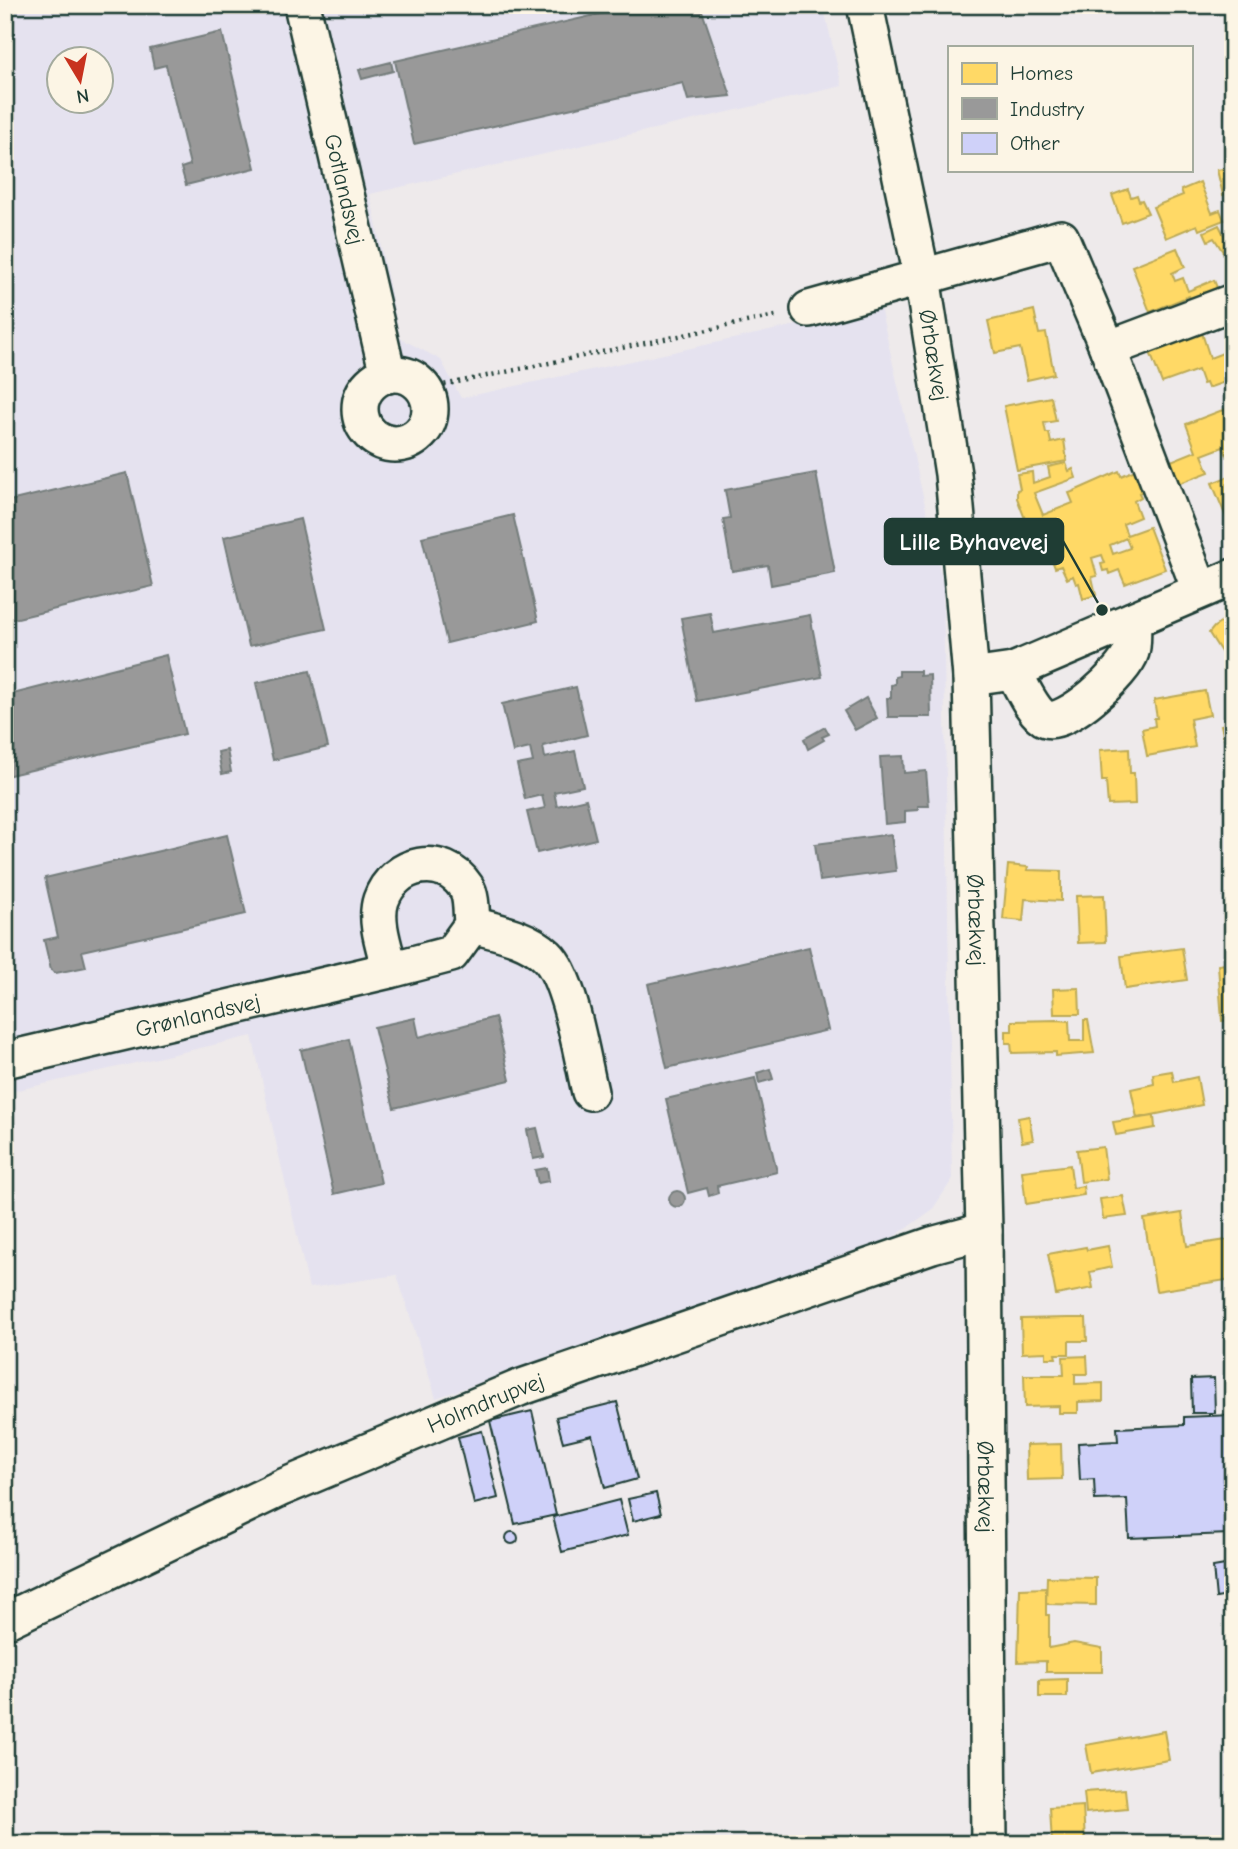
<svg xmlns="http://www.w3.org/2000/svg" width="1238" height="1849" font-family="'Comic Neue',sans-serif">
<style>
.built{fill:#e5e2ef;fill-rule:evenodd}
.homes{fill:#ffd966;stroke:#bcaa57;stroke-width:2;fill-rule:evenodd}
.industry{fill:#999;stroke:#747d7b;stroke-width:2}
.building{fill:#cfd1f9;stroke:#1f3d34;stroke-width:2}
.lines{fill:none;stroke-linecap:round;stroke-linejoin:round}
.minor-casing{stroke:#1f3d34;stroke-width:40}
.path{stroke:#1f3d34;stroke-width:4.5;stroke-dasharray:2 5;stroke-linecap:butt}
.minor{stroke:#fcf5e5;stroke-width:35}
.labels{text-anchor:middle;stroke-width:7;stroke-linejoin:round;paint-order:stroke}
.street-label{font-size:23px;fill:#1f3d34;stroke:#fcf5e5}
.leader{fill:none;stroke:#1f3d34;stroke-width:2.5}
.callout-dot{fill:#1f3d34;stroke:#fcf5e5;stroke-width:2.5}
.callout{fill:#1f3d34;stroke:#1f3d34;stroke-width:2.5}
.callout-label{font-size:24px;text-anchor:middle;font-weight:bold;fill:#fff}
</style>
<rect width="100%" height="100%" fill="#eeeaeb"/>
<filter id="ink" filterUnits="userSpaceOnUse"><feTurbulence type="fractalNoise" baseFrequency=".0143" numOctaves="2"/><feDisplacementMap in="SourceGraphic" scale="14" xChannelSelector="R" yChannelSelector="G"/><feConvolveMatrix kernelMatrix="1 2 1 2 8 2 1 2 1" color-interpolation-filters="sRGB"/></filter>
<g filter="url(#ink)">
<path class="built" d="M5,5H823L842,86L370,194L400,338L441,360L461,398L880,307L943,584L952,1180L932,1210L888,1241L436,1398L397,1275L309,1288L252,1036L5,1093ZM60,60H102V102H60Z"/>
<g class="homes">
<path d="M1233,167V192L1223,195L1217,170Z"/>
<path d="M1200,182L1212,213L1220,210L1224,220L1199,230L1197,225L1166,238L1153,207L1183,195L1181,190Z"/>
<path d="M1128,189L1131,197L1137,195L1139,201L1142,200L1148,213L1122,223L1112,195Z"/>
<path d="M1219,225L1233,253L1227,258L1214,238L1208,241L1204,232Z"/>
<path d="M1177,248L1185,267L1172,273L1175,281L1183,278L1188,291L1214,280L1219,293L1192,304L1189,296L1150,312L1132,266Z"/>
<path d="M1034,310L1039,334L1046,333L1054,374L1027,380L1020,348L995,353L988,321Z"/>
<path d="M1202,333L1210,358L1233,349V379L1208,388L1206,383L1203,384L1198,370L1162,383L1150,352Z"/>
<path d="M1051,397L1056,421L1044,423L1046,433H1049L1051,443L1064,440L1067,461L1017,470L1004,406Z"/>
<path d="M1233,406V456L1228,458L1223,447L1202,455L1209,472L1175,485L1166,463L1196,451L1186,424Z"/>
<path d="M1066,463L1069,471L1073,469L1076,478L1034,493L1043,515L1073,503L1069,493L1072,492L1119,471L1121,476L1135,470L1144,491L1139,493L1141,497L1134,501L1140,517L1123,524L1127,535L1149,527L1165,569L1125,584L1119,570L1109,574L1108,570L1103,571L1101,564L1105,563L1102,555L1092,558L1097,576L1092,577L1096,595L1083,599L1079,583L1076,584L1073,576L1067,579L1061,566L1055,568L1037,520L1027,524L1017,498V490L1020,489L1017,474L1032,472L1033,483L1050,477L1048,467ZM1126,538L1130,548L1113,554L1110,545Z"/>
<path d="M1232,475L1233,529H1231L1212,483Z"/>
<path d="M1233,615V669H1232L1209,633L1214,627Z"/>
<path d="M1205,691L1210,715L1190,719L1195,747L1147,756L1142,729L1155,726L1154,718H1157L1154,700Z"/>
<path d="M1233,723V754H1231L1228,737L1224,738L1221,725Z"/>
<path d="M1129,748L1130,773H1134L1135,804L1108,805L1106,781H1102L1100,750Z"/>
<path d="M1008,865L1028,867L1027,870L1061,871V901L1025,899L1023,921L1003,919Z"/>
<path d="M1104,895L1106,942L1078,943L1076,896Z"/>
<path d="M1182,948L1187,980L1125,989L1121,956Z"/>
<path d="M1233,963V1020L1222,1021L1218,965Z"/>
<path d="M1079,988L1080,1014H1054L1053,989Z"/>
<path d="M1058,1020L1069,1021L1070,1041H1084V1020H1088L1094,1053L1056,1056V1052L1012,1053L1011,1043H1006V1031H1012V1021Z"/>
<path d="M1172,1071L1174,1082L1197,1077L1202,1105L1137,1118L1131,1089L1154,1084L1153,1074Z"/>
<path d="M1029,1116L1033,1140L1022,1142L1018,1118Z"/>
<path d="M1154,1116L1155,1128L1116,1135L1113,1122Z"/>
<path d="M1103,1147L1107,1179L1081,1182L1077,1150Z"/>
<path d="M1070,1165L1073,1188L1083,1186L1084,1195L1026,1204L1022,1171Z"/>
<path d="M1123,1196L1127,1216L1103,1219L1100,1199Z"/>
<path d="M1182,1213L1187,1246L1233,1239V1279L1156,1291L1144,1219Z"/>
<path d="M1108,1246L1112,1267L1090,1272L1093,1288L1056,1295L1048,1254L1086,1247L1087,1250Z"/>
<path d="M1068,1318H1086L1087,1341H1069V1354H1055L1056,1358H1046V1352L1022,1353L1021,1319Z"/>
<path d="M1087,1356L1088,1374H1075V1384L1103,1383V1401L1078,1402V1413H1059V1406L1025,1407L1024,1375H1064L1063,1357Z"/>
<path d="M1061,1444L1062,1479L1027,1480L1026,1445Z"/>
<path d="M1047,1577L1096,1578V1605L1046,1604Z"/>
<path d="M1046,1588V1615H1049V1648L1074,1643L1102,1648V1672H1046V1661L1018,1662L1020,1589Z"/>
<path d="M1067,1679V1697H1039V1680Z"/>
<path d="M1164,1731L1169,1760L1091,1773L1086,1745Z"/>
<path d="M1125,1789L1127,1809L1086,1813L1084,1792Z"/>
<path d="M1083,1806L1085,1841L1052,1844L1050,1808Z"/>
</g>
<g class="industry">
<path d="M639,5H700L731,96L688,100L683,83L414,144L395,61Z"/>
<path d="M222,32L255,168L186,185L181,168L190,165L166,65L154,68L150,49Z"/>
<path d="M391,62L393,71L362,79L359,70Z"/>
<path d="M127,473L153,586L5,621V502Z"/>
<path d="M816,473L835,573L771,585L768,565L732,571L723,519L730,518L725,490Z"/>
<path d="M513,515L538,621L447,643L422,537Z"/>
<path d="M300,519L326,629L249,646L224,537Z"/>
<path d="M710,613L714,633L810,615L822,677L697,701L681,618Z"/>
<path d="M166,655L185,734L6,776L5,696Z"/>
<path d="M310,671L328,747L273,760L256,683Z"/>
<path d="M899,671H920V676L930,675L931,717H888L887,698H891V685L895,684V677L899,676Z"/>
<path d="M576,687L587,735L543,746L545,758L575,751L583,786L554,792L557,806L586,799L596,839L537,853L527,812L545,808L542,795L525,799L517,765L533,762L530,748L513,752L502,704Z"/>
<path d="M866,698L877,718L855,730L844,711Z"/>
<path d="M825,727L829,734L822,737L824,740L808,749L804,739Z"/>
<path d="M227,750L231,772L222,774L218,752Z"/>
<path d="M903,756L904,773L926,771L929,806H918V810L905,811V822L885,824L880,757Z"/>
<path d="M891,834L896,871L820,881L815,844Z"/>
<path d="M227,835L246,914L82,951L86,967L56,973L51,970L44,940L58,937L45,878Z"/>
<path d="M809,947L828,1030L667,1068L648,984Z"/>
<path d="M495,1017L510,1080L394,1108L374,1027L415,1018L419,1037Z"/>
<path d="M349,1039L381,1183L334,1194L301,1050Z"/>
<path d="M770,1069L773,1079L759,1083L757,1073Z"/>
<path d="M755,1078L777,1172L717,1186L718,1193L709,1196L707,1188L688,1193L666,1099Z"/>
<path d="M537,1128L544,1157L533,1159L527,1130Z"/>
<path d="M547,1168L549,1181L538,1183L535,1170Z"/>
<circle cx="677" cy="1199" r="8"/>
</g>
<g class="building">
<path d="M1214,1378L1215,1413H1192L1191,1379Z"/>
<path d="M617,1402L637,1479L605,1488L592,1435L563,1442L556,1417Z"/>
<path d="M532,1411L556,1515L515,1524L490,1421Z"/>
<path d="M1233,1415V1502H1228L1229,1534L1129,1538L1127,1499L1095,1500L1094,1479L1080,1480L1078,1443L1118,1441L1117,1428L1184,1425V1417Z"/>
<path d="M482,1431L498,1498L474,1504L458,1437Z"/>
<path d="M656,1493L661,1514L633,1521L628,1499Z"/>
<path d="M619,1500L628,1535L562,1552L553,1517Z"/>
<circle cx="512" cy="1538" r="6"/>
<path d="M1225,1565L1228,1596L1216,1598L1213,1567Z"/>
</g>
<g class="lines">
<g class="minor-casing">
<g id="minor">
<path id="s1" d="M302,5L388,375"/>
<path id="s2" d="M865,5L922,277L953,474L971,677L984,1231L989,1844"/>
<path d="M809,309L1061,238L1108,349L1200,590"/>
<path d="M1108,349L1233,302"/>
<circle cx="395" cy="409" r="35"/>
<path d="M1013,671C1020,683 1034,715 1046,719C1066,726 1125,672 1131,652C1134,643 1132,630 1133,620"/>
<path d="M971,677L1013,671L1233,577"/>
<path d="M472,925C498,932 527,937 547,956C570,978 582,1059 590,1092"/>
<path id="s3" d="M5,1060L390,970L451,954L472,925C471,914 472,896 466,887C443,852 394,862 381,900C374,921 385,949 390,970"/>
<path id="s4" d="M5,1621L281,1488L519,1388L932,1245L984,1231"/>
</g>
</g>
<path class="path" d="M424,389L780,315"/>
<use href="#minor" class="minor"/>
</g>
</g>
<g class="labels">
<g class="street-label">
<text dy="8" stroke="none"><textPath href="#s1" startOffset="189">Gotlandsvej</textPath></text>
<text dy="8" stroke="none"><textPath href="#s2" startOffset="357">Ørbækvej</textPath></text>
<text dy="8" stroke="none"><textPath href="#s2" startOffset="924">Ørbækvej</textPath></text>
<text dy="8" stroke="none"><textPath href="#s3" startOffset="198">Grønlandsvej</textPath></text>
<text dy="8" stroke="none"><textPath href="#s4" startOffset="528">Holmdrupvej</textPath></text>
<text dy="8" stroke="none"><textPath href="#s2" startOffset="1491">Ørbækvej</textPath></text>
</g>
</g>
<path class="leader" d="M1102 610L1063 541"/>
<circle class="callout-dot" cx="1102" cy="610" r="7"/>
<rect class="callout" x="885" y="519" width="178" height="45" rx="7"/>
<g class="callout-label">
<text x="974" y="550">Lille Byhavevej</text>
</g>
<rect width="1238" height="1849" fill="none" stroke="#fcf5e5" stroke-width="28"/>
<rect x="14" y="14" width="1210" height="1821" fill="none" stroke="#1f3d34" stroke-width="2.5" filter="url(#ink)"/>
<rect x="948" y="46" width="245" height="126" fill="#fcf5e5" stroke="#a4ab9e" stroke-width="2"/>
<rect x="962" y="63" width="35" height="21" fill="#ffd966" stroke="#a4ab9e" stroke-width="2"/>
<text x="1010" y="80" font-size="21" fill="#1f3d34">Homes</text>
<rect x="962" y="98" width="35" height="21" fill="#999999" stroke="#a4ab9e" stroke-width="2"/>
<text x="1010" y="116" font-size="21" fill="#1f3d34">Industry</text>
<rect x="962" y="133" width="35" height="21" fill="#cfd1f9" stroke="#a4ab9e" stroke-width="2"/>
<text x="1010" y="150" font-size="21" fill="#1f3d34">Other</text>
<g transform="translate(80 80) rotate(170)"><circle r="33" fill="#fcf5e5" stroke="#a4ab9e" stroke-width="2"/>
<path d="M0-5L12 26L0 18L-12 26Z" fill="#c8321e"/>
<text y="-10" font-size="19" font-weight="bold" text-anchor="middle" fill="#1f3d34">N</text>
</g>
</svg>
